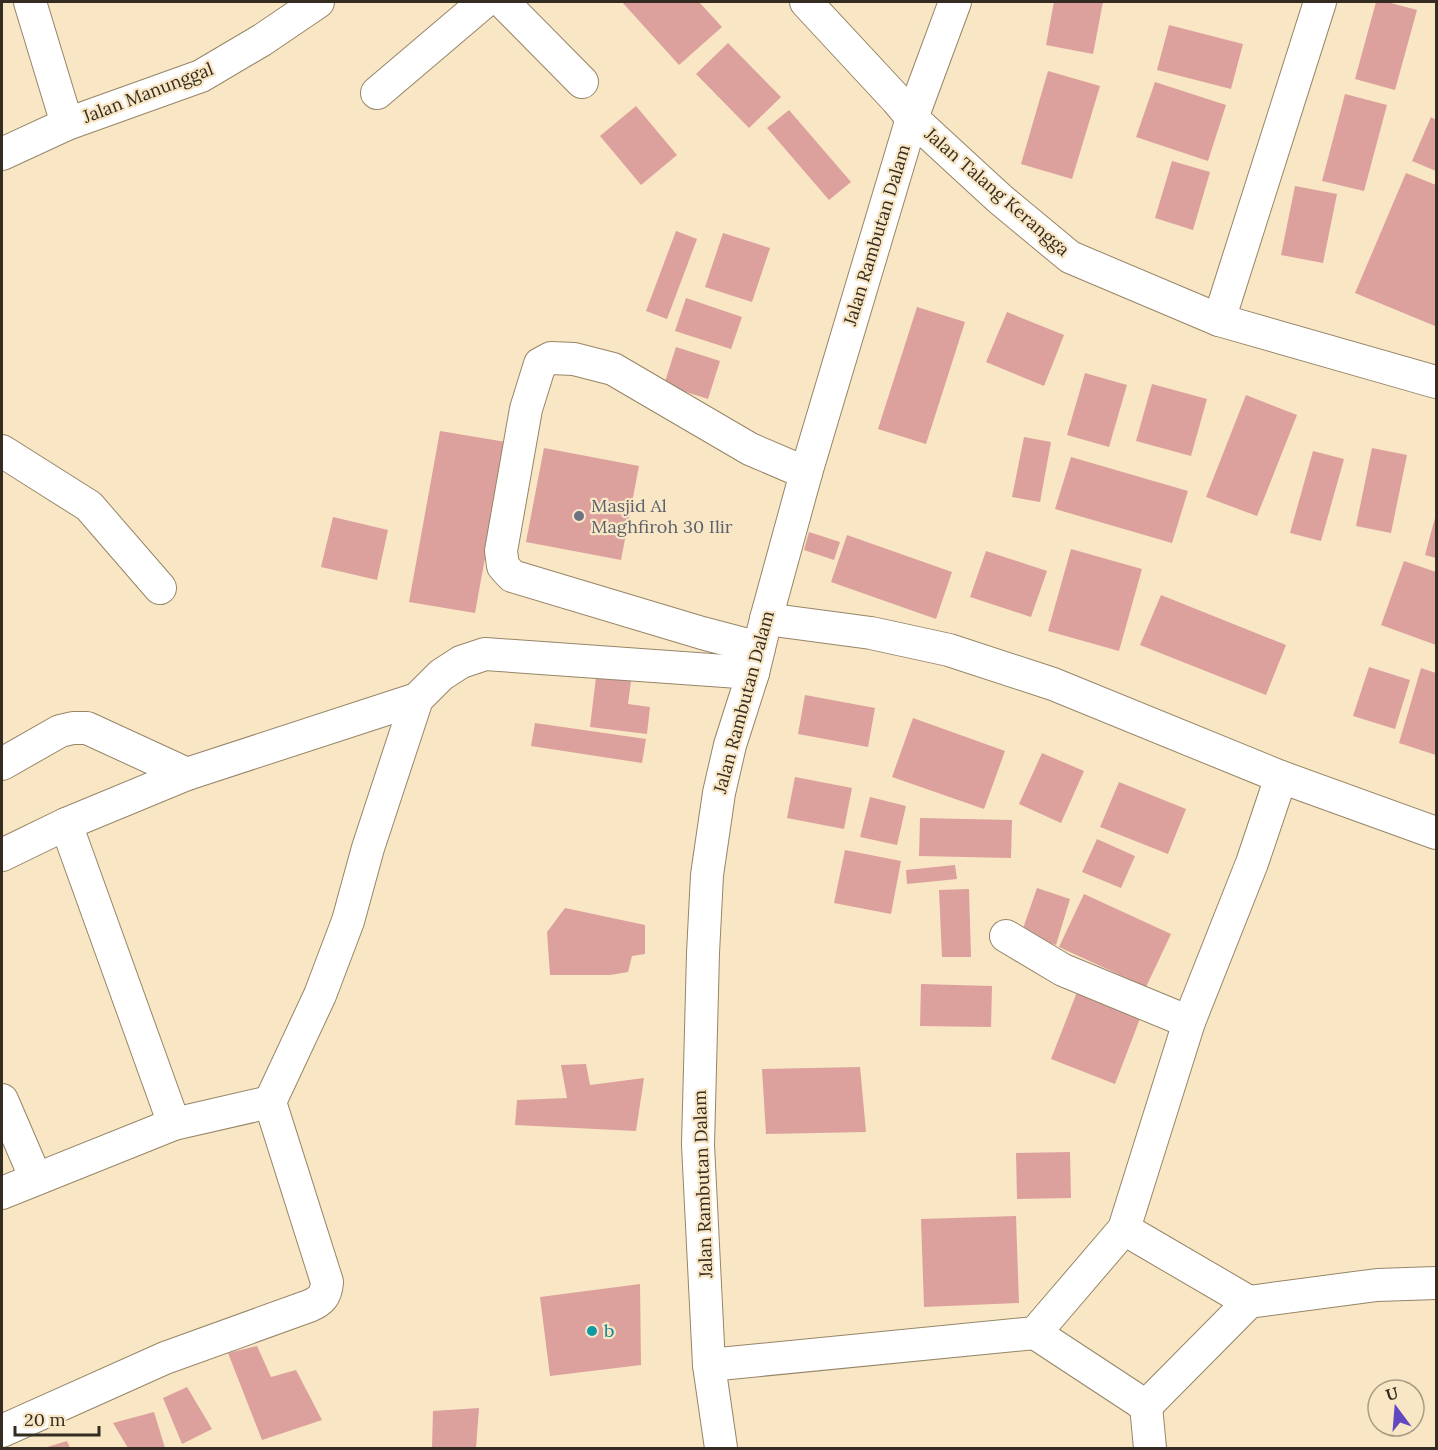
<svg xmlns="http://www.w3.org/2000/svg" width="1438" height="1450" font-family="Lora,serif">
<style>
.building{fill:#dca19d}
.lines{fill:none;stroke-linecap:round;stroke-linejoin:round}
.minor-casing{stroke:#968567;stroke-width:34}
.minor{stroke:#fff;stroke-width:32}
.worship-dot{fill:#6b7280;stroke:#f9e6c5;stroke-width:2}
.culture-dot{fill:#0f9aa8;stroke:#f9e6c5;stroke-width:2}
.labels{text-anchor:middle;stroke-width:4.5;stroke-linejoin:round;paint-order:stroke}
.street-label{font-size:18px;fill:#342c20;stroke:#f9e6c5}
.worship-label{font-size:18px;fill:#5b616d;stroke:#f9e6c5;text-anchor:start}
.culture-label{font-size:18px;fill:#0d838f;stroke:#f9e6c5;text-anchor:start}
</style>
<rect width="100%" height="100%" fill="#f9e6c5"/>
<g class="building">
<path d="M622,2H699L722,27L679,65Z"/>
<path d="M1054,2H1103L1093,54L1046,45Z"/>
<path d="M1376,2H1387L1417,10L1395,90L1355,79Z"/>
<path d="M1169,25L1243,44L1231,89L1157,70Z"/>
<path d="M728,43L781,97L749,128L696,74Z"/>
<path d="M1048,71L1100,86L1072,179L1021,164Z"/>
<path d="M1155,82L1226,105L1208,161L1136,137Z"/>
<path d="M1345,94L1387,105L1364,191L1322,181Z"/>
<path d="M636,106L677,155L641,185L600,136Z"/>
<path d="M789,110L851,182L829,200L767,128Z"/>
<path d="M1431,117L1436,120V171L1412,161Z"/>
<path d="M1172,161L1210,172L1193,230L1155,218Z"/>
<path d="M1406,173L1436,185V321L1435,326L1355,293Z"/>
<path d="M1295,186L1337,194L1323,263L1281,255Z"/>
<path d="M676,231L697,239L667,319L646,311Z"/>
<path d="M723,233L770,248L752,302L705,287Z"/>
<path d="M686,298L742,317L731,349L675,331Z"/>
<path d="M917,307L965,322L926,444L878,429Z"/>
<path d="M1007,312L1064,335L1044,386L986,362Z"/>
<path d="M676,347L720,361L708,399L664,385Z"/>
<path d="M1085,373L1127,385L1109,447L1067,435Z"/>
<path d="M1152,384L1207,399L1191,456L1136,441Z"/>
<path d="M1246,395L1297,415L1257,516L1206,497Z"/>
<path d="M440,431L506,442L475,613L409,602Z"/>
<path d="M1024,437L1051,442L1040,502L1012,497Z"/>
<path d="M544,448L639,466L621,560L526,542Z"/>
<path d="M1372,448L1407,455L1391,533L1356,526Z"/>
<path d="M1313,451L1344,459L1321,541L1290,533Z"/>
<path d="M1071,457L1188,491L1172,543L1055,509Z"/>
<path d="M1436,514V558L1425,555Z"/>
<path d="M333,517L388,530L377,580L321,567Z"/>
<path d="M809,532L840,542L834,560L804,550Z"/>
<path d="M847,535L952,572L936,619L831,582Z"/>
<path d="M1071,549L1142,569L1119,651L1048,631Z"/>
<path d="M986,551L1047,571L1031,617L970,597Z"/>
<path d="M1404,561L1436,572V645L1381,625Z"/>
<path d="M1161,595L1286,645L1266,695L1140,645Z"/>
<path d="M1369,667L1410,680L1395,729L1353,716Z"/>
<path d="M1421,668L1436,673V755L1399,743Z"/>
<path d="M597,669L632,674L628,704L650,707L647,734L590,727Z"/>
<path d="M805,695L875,708L868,747L798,734Z"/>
<path d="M913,718L1005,751L984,809L892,777Z"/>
<path d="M535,723L646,739L642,763L531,746Z"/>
<path d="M1042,753L1084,771L1061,823L1019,804Z"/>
<path d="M795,777L852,788L844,829L787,818Z"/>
<path d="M1119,782L1186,809L1168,854L1100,827Z"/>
<path d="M870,797L906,806L897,845L860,837Z"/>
<path d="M920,818L1012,820L1011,858L919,856Z"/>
<path d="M1097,839L1135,856L1121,888L1082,872Z"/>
<path d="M845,850L901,861L891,914L834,903Z"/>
<path d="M955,865L957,879L907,884L906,870Z"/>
<path d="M1037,888L1070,899L1056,945L1021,934Z"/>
<path d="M969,889L971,957H942L939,890Z"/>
<path d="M1084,894L1171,934L1146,987L1059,947Z"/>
<path d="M565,908L645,925V954L632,956L628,972L610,975H550L547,932Z"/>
<path d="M921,984L992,986L991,1027L920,1026Z"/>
<path d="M1077,992L1141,1016L1115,1084L1051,1059Z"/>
<path d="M586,1064L590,1085L644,1078L636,1131L515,1125L517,1100L567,1098L561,1065Z"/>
<path d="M860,1067L866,1132L766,1134L762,1069Z"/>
<path d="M1070,1152L1071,1198L1017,1199L1016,1153Z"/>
<path d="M1016,1216L1019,1303L924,1307L921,1219Z"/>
<path d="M640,1284L641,1365L550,1376L540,1297Z"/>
<path d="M257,1346L271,1377L296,1370L322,1420L262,1440L228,1353Z"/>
<path d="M187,1387L212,1429L182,1444L163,1398Z"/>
<path d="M479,1408L476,1448H432L433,1411Z"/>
<path d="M154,1412L165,1448H128L113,1423Z"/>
<path d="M67,1441L70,1448H44Z"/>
</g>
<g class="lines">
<g class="minor-casing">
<g id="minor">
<path d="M30,2L67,124"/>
<path d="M503,2L582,82"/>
<path d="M806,2L897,100L912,118L1000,199L1070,257L1219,320L1436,382"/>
<path d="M377,93L484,2"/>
<path d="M2,154L67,124L201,76L262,40L318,2"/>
<path d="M1219,320L1320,2"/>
<path d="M2,451L89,506L160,588"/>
<path d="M766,619L871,633L949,650L1053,684L1281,777L1436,833"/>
<path d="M759,648L702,633L512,576L503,566L501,551L526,409L540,364L551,358L574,359L613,369L750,449L806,473"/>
<path d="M2,764L60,731L73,728H87L187,774"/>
<path d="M66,824L174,1124"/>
<path d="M2,855L66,824L187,774L417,699"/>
<path d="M1006,936L1063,970L1189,1022"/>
<path d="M2,1100L36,1179"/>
<path d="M2,1193L174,1124L270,1102"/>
<path d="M1249,1302L1377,1285L1436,1283"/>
<path d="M1035,1333L1146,1406L1249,1302L1124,1229"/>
<path d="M709,1365L1035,1333L1124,1229L1189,1022L1252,863L1281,777"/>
<path d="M1146,1406L1150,1448"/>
<path d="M2,1431L165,1358L309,1306C321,1301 326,1296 327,1282L270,1102L320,995L348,921L368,848L417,699L441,675L461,662L485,654L753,673"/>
<path d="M721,1448L709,1365L698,1145L703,953L707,875L719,793L730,745L753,673L766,619L806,473L912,118L955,2"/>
</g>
</g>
<use href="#minor" class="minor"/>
</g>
<circle class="worship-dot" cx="579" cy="516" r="6"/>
<circle class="culture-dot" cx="592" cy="1331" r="6"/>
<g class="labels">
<g class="street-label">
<text transform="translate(148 93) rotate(-21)" y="6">Jalan Manunggal</text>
<text transform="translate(997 192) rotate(41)" y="6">Jalan Talang Kerangga</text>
<text transform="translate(877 235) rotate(-73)" y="6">Jalan Rambutan Dalam</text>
<text transform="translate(744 702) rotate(-75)" y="6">Jalan Rambutan Dalam</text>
<text transform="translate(703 1184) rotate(-92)" y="6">Jalan Rambutan Dalam</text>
</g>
<g class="worship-label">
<text x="591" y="512">Masjid Al<tspan x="591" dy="21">Maghfiroh 30 Ilir</tspan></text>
</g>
<g class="culture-label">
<text x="604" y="1337">b</text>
</g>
</g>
<rect width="1438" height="1450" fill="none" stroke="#342c20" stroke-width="6"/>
<g transform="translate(1396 1408) rotate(344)"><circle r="28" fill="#f9e6c5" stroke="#aa9c83" stroke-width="1.5"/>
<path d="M0-4.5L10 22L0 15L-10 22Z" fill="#6147c0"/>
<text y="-9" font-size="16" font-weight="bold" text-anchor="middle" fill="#342c20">U</text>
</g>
<path d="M15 1426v9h84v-9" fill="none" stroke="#342c20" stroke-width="3"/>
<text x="24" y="1426" font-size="18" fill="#342c20" stroke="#f9e6c5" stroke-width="4.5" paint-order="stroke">20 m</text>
</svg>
